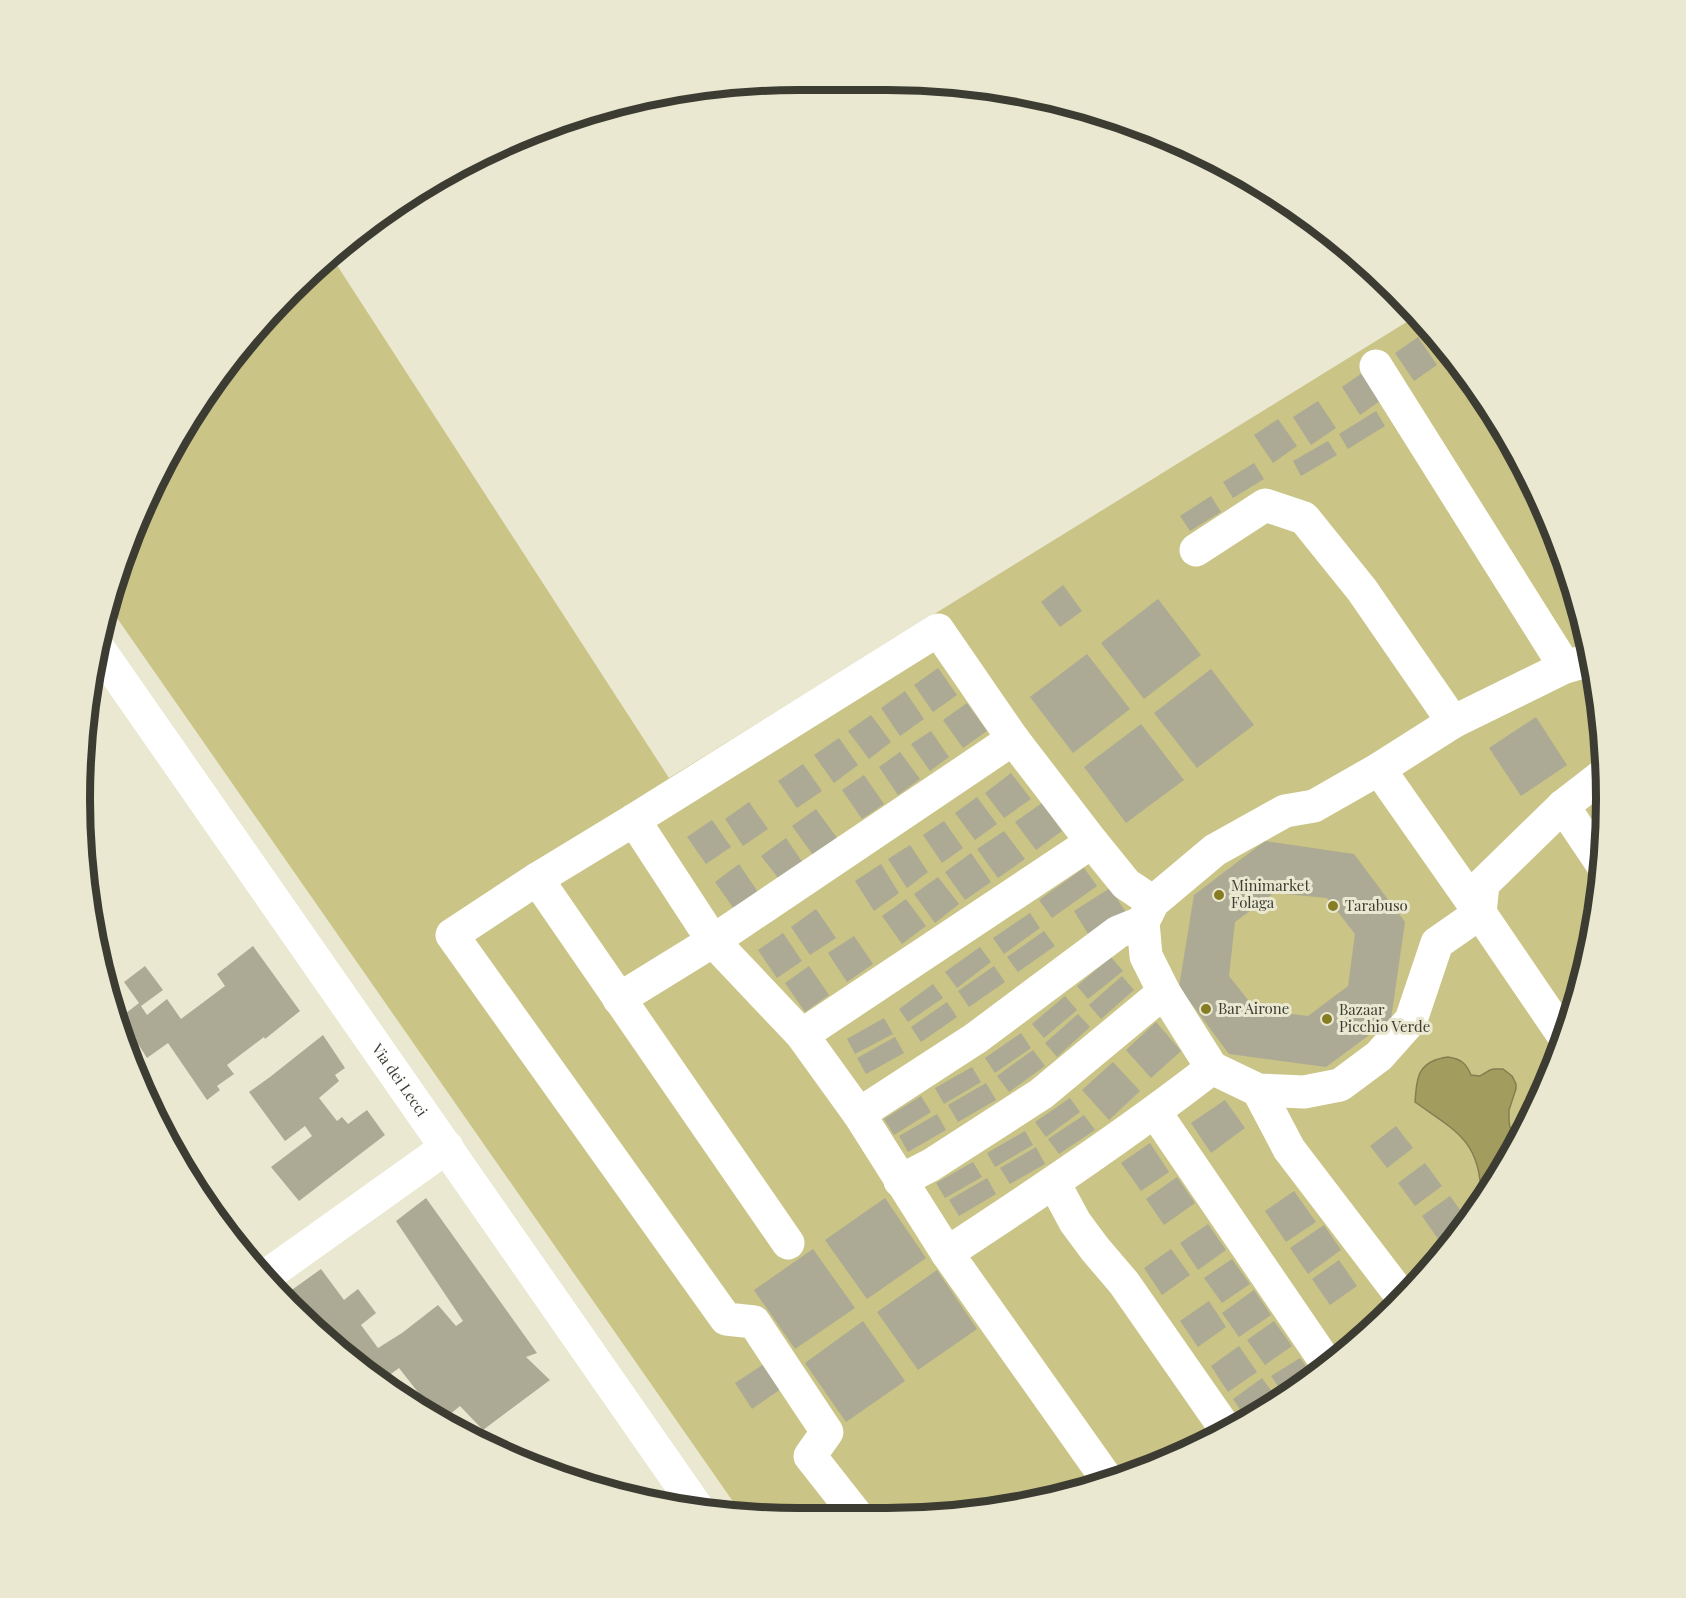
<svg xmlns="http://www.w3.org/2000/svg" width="1686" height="1598" font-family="'Playfair Display',serif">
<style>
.green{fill:#cac486}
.water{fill:#a29c5e;stroke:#847f51;stroke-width:1.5}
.building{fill:#acaa94;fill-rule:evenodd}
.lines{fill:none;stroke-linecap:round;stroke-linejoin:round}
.minor{stroke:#fff;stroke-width:33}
.poi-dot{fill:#867d23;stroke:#eae8d1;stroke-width:2}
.labels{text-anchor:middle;stroke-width:6;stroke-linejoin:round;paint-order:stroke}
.poi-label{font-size:15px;fill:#3d3c33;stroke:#eae8d1;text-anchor:start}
.street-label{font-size:15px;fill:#3d3c33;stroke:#eae8d1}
.rim{fill:none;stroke:#3d3c33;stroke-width:8}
</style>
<rect width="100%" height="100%" fill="#eae8d1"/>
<path class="green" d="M331,256L669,778L1418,315L1428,325L1510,440L1568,568L1600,705L1605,846L1582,986L1532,1118L1458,1237L1361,1340L1246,1422L1118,1480L981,1512L799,1518L741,1513L110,608L118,568L176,440L258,324Z"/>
<path class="water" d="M1448,1057C1461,1059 1466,1063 1471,1075L1480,1076L1490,1070L1494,1069H1503L1512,1076L1516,1084V1089L1509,1110V1121L1510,1127L1518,1139L1484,1195L1481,1194C1480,1140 1454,1130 1415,1102C1417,1076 1418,1061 1448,1057Z"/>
<g class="building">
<path d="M1418,337L1437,365L1414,381L1395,353Z"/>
<path d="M1365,371L1383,399L1360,415L1342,387Z"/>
<path d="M1318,401L1336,428L1311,445L1293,417Z"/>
<path d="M1376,411L1385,426L1348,449L1339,434Z"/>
<path d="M1278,419L1297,446L1273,463L1254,435Z"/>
<path d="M1328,441L1337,455L1301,476L1293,461Z"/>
<path d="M1254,463L1264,479L1233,498L1223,482Z"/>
<path d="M1211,496L1221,512L1190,531L1180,516Z"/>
<path d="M1063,585L1082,611L1060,627L1041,602Z"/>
<path d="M1158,599L1201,655L1144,699L1101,643Z"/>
<path d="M1087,654L1130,709L1073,753L1030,697Z"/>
<path d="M938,668L957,695L933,712L914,685Z"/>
<path d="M1211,669L1254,725L1197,768L1154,713Z"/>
<path d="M905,691L924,719L900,736L881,708Z"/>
<path d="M967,703L987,731L963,748L943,720Z"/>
<path d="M871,715L891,742L869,759L848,731Z"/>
<path d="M1536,717L1567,765L1521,796L1489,748Z"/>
<path d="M1141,724L1184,780L1126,823L1084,767Z"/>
<path d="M931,731L949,757L930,771L911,744Z"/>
<path d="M839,738L858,765L834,783L814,755Z"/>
<path d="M900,752L920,779L898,795L879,767Z"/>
<path d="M803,764L822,791L797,808L778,781Z"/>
<path d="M1011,773L1031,799L1004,818L985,793Z"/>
<path d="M864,775L884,804L862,819L842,790Z"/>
<path d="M977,797L997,824L975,840L955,813Z"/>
<path d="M749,802L768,829L743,846L725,819Z"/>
<path d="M1042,803L1062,831L1036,850L1015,822Z"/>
<path d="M816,809L837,838L813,855L792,826Z"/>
<path d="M712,820L731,847L706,864L687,837Z"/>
<path d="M944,821L963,848L942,863L923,835Z"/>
<path d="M1004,831L1025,859L998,878L977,849Z"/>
<path d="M786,838L805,866L782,883L761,856Z"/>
<path d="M1265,841L1354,854L1405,922L1391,1019L1326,1067L1229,1054L1179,987L1194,895ZM1274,893L1327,898L1355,934L1348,986L1308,1016L1256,1010L1229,976L1235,922Z"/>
<path d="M910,845L928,872L907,888L888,859Z"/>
<path d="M971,853L991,882L965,900L945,872Z"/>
<path d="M739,864L758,892L734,909L715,882Z"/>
<path d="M881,864L899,893L874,911L855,881Z"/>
<path d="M1084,868L1097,886L1052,918L1039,900Z"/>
<path d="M938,877L959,904L935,923L914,894Z"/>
<path d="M1110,888L1127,914L1090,937L1074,911Z"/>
<path d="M906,899L926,926L902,944L882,916Z"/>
<path d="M816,909L836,938L810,955L791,927Z"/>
<path d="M1030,913L1040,928L1004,954L993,938Z"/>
<path d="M1044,931L1055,946L1018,972L1007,957Z"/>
<path d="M783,933L802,961L777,978L758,950Z"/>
<path d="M854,936L873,964L847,982L828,953Z"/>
<path d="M253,946L300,1011L265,1039L264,1037L227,1065L234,1074L217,1086L220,1090L207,1100L168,1043L147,1058L121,1017L139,1003L124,982L145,966L163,990L141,1006L147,1015L167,999L181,1019L225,986L217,974Z"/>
<path d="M980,947L991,962L957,988L945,972Z"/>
<path d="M1111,957L1123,971L1088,999L1077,986Z"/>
<path d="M809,966L829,995L805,1012L785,983Z"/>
<path d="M994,966L1005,982L969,1007L958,991Z"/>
<path d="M1122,976L1134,990L1101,1019L1089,1005Z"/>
<path d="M933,984L943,998L908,1022L899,1009Z"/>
<path d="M1065,996L1077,1010L1044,1038L1032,1024Z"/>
<path d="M947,1002L957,1017L921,1042L911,1027Z"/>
<path d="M1078,1014L1090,1027L1057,1057L1045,1043Z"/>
<path d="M884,1018L893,1034L855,1054L847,1039Z"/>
<path d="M1156,1022L1181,1051L1151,1078L1126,1050Z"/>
<path d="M1021,1033L1031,1048L995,1073L985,1058Z"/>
<path d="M323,1035L345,1068L335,1075L339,1081L319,1098L337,1121L342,1117L348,1124L367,1110L385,1135L299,1201L271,1167L312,1136L305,1126L285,1141L249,1092L270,1077Z"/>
<path d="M895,1037L904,1053L866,1074L857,1058Z"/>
<path d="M1033,1050L1045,1066L1009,1092L997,1076Z"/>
<path d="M1113,1062L1140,1091L1109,1120L1082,1090Z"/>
<path d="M972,1067L981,1082L944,1104L935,1088Z"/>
<path d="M986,1083L996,1100L958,1122L948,1105Z"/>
<path d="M921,1096L931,1112L894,1135L884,1119Z"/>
<path d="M1070,1098L1080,1112L1046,1137L1035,1122Z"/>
<path d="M1225,1100L1245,1128L1211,1153L1191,1123Z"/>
<path d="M937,1114L946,1130L908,1152L899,1136Z"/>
<path d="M1084,1115L1095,1130L1059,1154L1048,1139Z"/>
<path d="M1396,1126L1413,1148L1387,1168L1370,1146Z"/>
<path d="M1025,1131L1033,1145L995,1167L987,1153Z"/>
<path d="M1150,1143L1169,1172L1141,1191L1121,1163Z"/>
<path d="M1036,1147L1045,1164L1010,1184L1000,1168Z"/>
<path d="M973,1162L982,1177L945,1198L936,1183Z"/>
<path d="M1425,1163L1442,1186L1415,1206L1398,1183Z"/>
<path d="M1177,1177L1195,1203L1164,1225L1146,1199Z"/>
<path d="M987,1178L996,1194L959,1216L949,1200Z"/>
<path d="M1294,1191L1316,1222L1286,1242L1265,1211Z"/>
<path d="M1450,1196L1466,1218L1438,1239L1422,1216Z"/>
<path d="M426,1198L537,1353L526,1357L550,1380L483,1430L460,1406L443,1420L439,1419L399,1368L380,1382L290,1308L282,1297L321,1269L344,1300L358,1289L376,1313L361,1325L378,1348L402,1333L438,1305L456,1326L463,1321L396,1221Z"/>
<path d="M885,1198L926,1258L867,1299L825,1240Z"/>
<path d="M1208,1224L1226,1250L1198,1270L1180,1243Z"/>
<path d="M1324,1225L1341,1250L1308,1274L1290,1248Z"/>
<path d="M813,1249L855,1308L795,1349L754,1290Z"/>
<path d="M1171,1249L1190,1275L1162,1295L1144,1268Z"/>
<path d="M1232,1259L1250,1284L1222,1303L1204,1278Z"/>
<path d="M1339,1260L1357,1286L1330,1305L1312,1279Z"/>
<path d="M937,1270L977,1329L918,1370L877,1312Z"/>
<path d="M1254,1290L1271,1315L1239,1337L1222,1313Z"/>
<path d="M1209,1301L1226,1327L1198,1347L1180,1321Z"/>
<path d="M1380,1319L1361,1340L1355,1344L1351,1338Z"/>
<path d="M863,1321L905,1381L846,1422L805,1363Z"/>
<path d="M1274,1321L1292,1346L1265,1365L1247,1340Z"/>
<path d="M1239,1346L1257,1372L1228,1392L1211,1366Z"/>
<path d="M1300,1358L1312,1375L1284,1395L1271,1376Z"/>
<path d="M764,1364L781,1389L752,1409L735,1383Z"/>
<path d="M1262,1378L1278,1400L1248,1421L1233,1399Z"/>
</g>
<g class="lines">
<g class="minor">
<path d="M1376,366L1565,667"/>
<path d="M1196,550L1265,505L1304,518L1362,590L1453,722"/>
<path id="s1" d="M101,652L698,1509"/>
<path d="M1590,660L1565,667L1453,722L1379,769L1314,806L1285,811L1215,850L1153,902L1143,922L1146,956L1164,992L1212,1068L1258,1090L1304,1092L1340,1085L1379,1056L1411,1020L1437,943L1480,913L1483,884L1563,806L1603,775"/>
<path d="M1379,769L1480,913L1563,1035"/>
<path d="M1563,806L1602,864"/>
<path d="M634,820L713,941L802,1035L859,1114L947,1253C1037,1194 1127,1134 1212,1068"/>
<path d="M537,879L788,1243"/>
<path d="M619,999L713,941L1013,739"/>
<path d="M802,1035L1092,842"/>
<path d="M1258,1090L1289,1149L1402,1297"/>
<path d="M1155,1112L1327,1364"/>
<path d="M859,1114L976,1038L1118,932L1143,922"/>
<path d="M900,1181L931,1165L1041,1094L1164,992"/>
<path d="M1054,1183L1075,1222L1095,1249L1124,1283L1227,1431"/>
<path d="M947,1253L1109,1482"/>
<path d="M266,1276L447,1147"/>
<path d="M858,1517L810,1456L827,1432L754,1322L726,1319L452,935L537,879L634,820L938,630L1013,739L1092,842L1126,884L1153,902"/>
</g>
</g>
<g class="poi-dot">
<circle cx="1219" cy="895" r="6"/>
<circle cx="1333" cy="906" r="6"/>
<circle cx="1206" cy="1009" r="6"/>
<circle cx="1327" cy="1019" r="6"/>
</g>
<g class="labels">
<g class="poi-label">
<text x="1231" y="891">Minimarket<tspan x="1231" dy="17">Folaga</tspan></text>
<text x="1345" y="911">Tarabuso</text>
<text x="1218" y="1014">Bar Airone</text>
<text x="1339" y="1015">Bazaar<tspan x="1339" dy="17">Picchio Verde</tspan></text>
</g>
<g class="street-label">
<text dy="5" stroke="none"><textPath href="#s1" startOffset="522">Via dei Lecci</textPath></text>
</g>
</g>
<path d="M0 0H1686V1598H0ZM799 90H887A709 709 0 0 1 1596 799V799A709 709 0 0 1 887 1508H799A709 709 0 0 1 90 799V799A709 709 0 0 1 799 90Z" fill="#eae8d1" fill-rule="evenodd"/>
<path class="rim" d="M799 90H887A709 709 0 0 1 1596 799V799A709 709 0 0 1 887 1508H799A709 709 0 0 1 90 799V799A709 709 0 0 1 799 90Z"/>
</svg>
